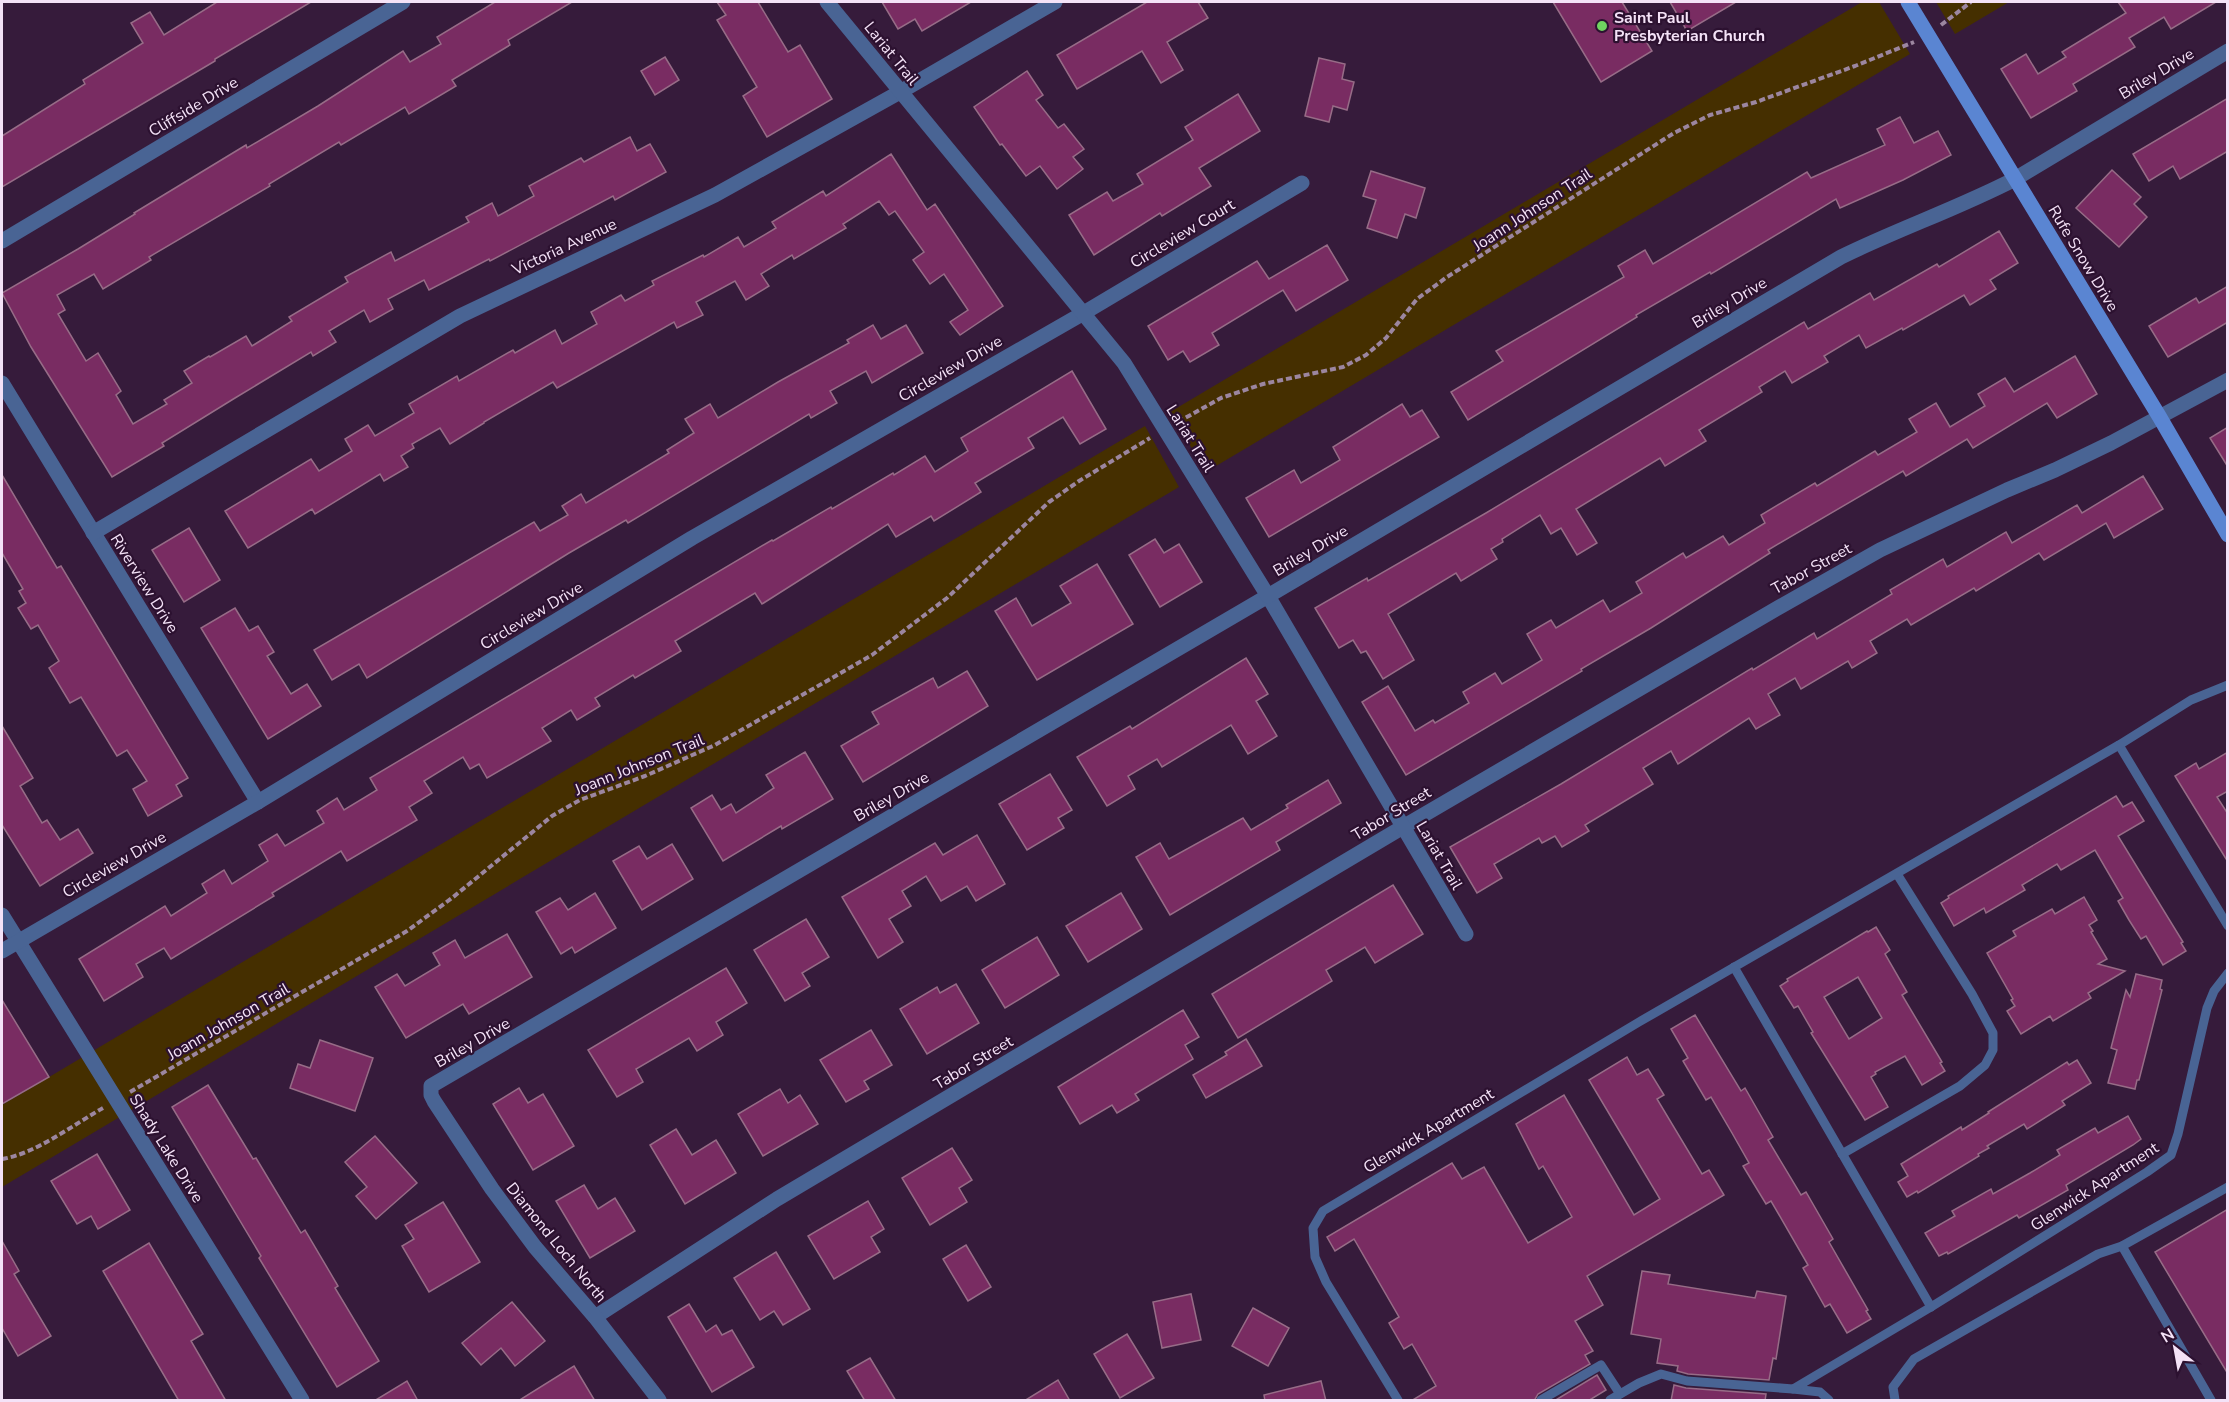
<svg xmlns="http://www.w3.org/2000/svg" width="2229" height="1402" font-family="'Nunito Sans',sans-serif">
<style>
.green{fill:#452f00}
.building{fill:#792c62;stroke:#976c87;stroke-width:1.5;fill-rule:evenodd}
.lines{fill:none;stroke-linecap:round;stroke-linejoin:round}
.path{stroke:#9c86a0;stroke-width:4;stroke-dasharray:6 3;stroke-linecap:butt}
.service{stroke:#496494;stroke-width:9}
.minor{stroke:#496494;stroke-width:15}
.tertiary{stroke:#496494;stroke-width:15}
.secondary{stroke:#5a85d2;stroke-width:15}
.poi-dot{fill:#6fd360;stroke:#2c1130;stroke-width:2}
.labels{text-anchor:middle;stroke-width:4.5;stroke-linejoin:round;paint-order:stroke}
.poi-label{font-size:16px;font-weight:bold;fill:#f4e2f7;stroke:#2c1130;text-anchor:start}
.street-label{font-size:16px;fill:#f4e2f7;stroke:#2c1130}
</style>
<rect width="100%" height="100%" fill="#361b3b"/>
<g class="green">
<path d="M1862,2H1879L1910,54L1206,472L1170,412Z"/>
<path d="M1936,2H2009L1955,34Z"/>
<path d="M1145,426L1179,487L2,1187V1105Z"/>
</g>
<g class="building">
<path d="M217,2H311L215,59V61L2,187V136L85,84L83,80L143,43L131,23L150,12L164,35Z"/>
<path d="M495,2H572L508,40L510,45L452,80L456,86L409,114L405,107L341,145L339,142L269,184L270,186L149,257L151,260L103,289L94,274L57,295L65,310L58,314L86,361L98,353L121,391L116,395L133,424L167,404L164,400L192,383L184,371L209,356L210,357L246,336L252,346L292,321L289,317L348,282L345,277L391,252L395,261L469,222L466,217L492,203L498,216L534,196L529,186L581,158L584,162L630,137L637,151L650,144L666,172L615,200L613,196L490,261L489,259L429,290L424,280L388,299L393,309L370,322L364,310L329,331L336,342L313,356L311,352L235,398L162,443L164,446L112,477L31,347L2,293L78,249L135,214L134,213L246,145L247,148L318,106L403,51L410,62L441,44L437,37Z"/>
<path d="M717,2H758L788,52L800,45L832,99L767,137L743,96L757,87L717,20L726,15Z"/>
<path d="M882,2H971L922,31L915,19L898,29Z"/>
<path d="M1147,2H1198L1208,18L1167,42L1183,70L1161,83L1142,51L1077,89L1057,55Z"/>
<path d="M1553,2H1622L1652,51L1601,82Z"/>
<path d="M1670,2H1736L1687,31Z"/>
<path d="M2118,2H2216L2171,29L2164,17L2129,38L2135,47L2073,84L2077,91L2031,118L2001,69L2026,54L2038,74L2066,57L2062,52L2126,13Z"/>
<path d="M665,57L679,80L655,95L641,71Z"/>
<path d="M1319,58L1345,64L1342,79L1354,82L1347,110L1333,106L1329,122L1305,116Z"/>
<path d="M1027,71L1043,95L1036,100L1058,128L1064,124L1084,149L1073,157L1083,169L1057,189L1040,166L1026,176L1002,144L1000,145L974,107Z"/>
<path d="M1238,94L1260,131L1199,168L1211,186L1162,216L1160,213L1094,255L1069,215L1107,192L1113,201L1143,184L1137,174L1193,140L1185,127Z"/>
<path d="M2228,98V151L2180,179L2173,166L2149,181L2133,154Z"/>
<path d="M1900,117L1914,143L1938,131L1951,155L1903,180L1840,208L1836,199L1711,274L1710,272L1636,315L1637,317L1468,420L1451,392L1503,361L1496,351L1624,277L1618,266L1645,250L1653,264L1807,172L1811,178L1885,145L1877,129Z"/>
<path d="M891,154L927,210L935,204L1003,306L960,335L950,322L968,310L944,274L930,284L913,260L924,252L895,211L889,215L879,201L843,224L846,228L794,259L792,255L761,274L769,286L746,300L735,281L696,302L703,315L677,328L674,322L557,388L553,382L484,422V423L450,444L440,428L412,444L414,448L401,456L408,467L384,481L380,474L315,514L312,509L248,548L225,511L311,459L319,471L352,451L345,439L368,425L375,436L414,413L409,404L457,376L459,381L513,350L515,353L555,330L562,344L597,324L591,312L621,295L625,301L654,285L652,281L703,255L704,257L738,237L744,247L776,228L772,222L823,191L826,196Z"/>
<path d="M2112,170L2141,197L2134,204L2147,217L2119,247L2076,208Z"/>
<path d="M1371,171L1425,188L1416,218L1405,214L1397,238L1367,228L1376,200L1363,196Z"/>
<path d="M1999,231L2018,263L1990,280L1996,289L1970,305L1964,295L1903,330L1902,328L1866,348L1859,335L1824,356L1828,362L1792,383L1785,371L1759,387L1762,392L1699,430L1706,441L1665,466L1660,458L1576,509L1597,543L1577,555L1561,528L1551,534L1540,515L1502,539L1503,542L1491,549L1497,559L1461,581L1456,573L1388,614L1414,660L1383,679L1366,651L1361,653L1353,640L1339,648L1315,608L1367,578L1368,581L1486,513L1804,322L1808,329L1870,293L1874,300L1937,264L1939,267Z"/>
<path d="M1327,245L1348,280L1296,311L1283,290L1212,333L1219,345L1190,362L1183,351L1168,360L1148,326L1257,261L1269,279Z"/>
<path d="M2228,286V322L2168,357L2149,326L2196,298L2199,303Z"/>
<path d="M873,325L881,339L906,325L923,353L872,383L866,371L830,391L837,403L811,418L809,414L628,523L626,520L569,553L367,678L359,664L332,680L314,650L534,522L540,531L568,515L562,506L581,494L586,503L669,453L667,450L694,433L685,419L710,404L718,418L778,382L849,343L847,340Z"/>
<path d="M2075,356L2097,394L2057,418L2047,403L1973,448L1967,439L1906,476L1903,471L1768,550L1770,553L1651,628L1581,669L1582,671L1406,775L1362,702L1388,686L1415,731L1433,720L1435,723L1469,703L1463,692L1495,673L1502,684L1542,660L1527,634L1551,620L1556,628L1603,600L1610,612L1642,593L1636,582L1683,553L1686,558L1723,536L1729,545L1765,523L1761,515L1815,483L1817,486L1875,451L1878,455L1917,432L1909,419L1936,403L1950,427L1985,406L1978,394L2005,378L2014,392Z"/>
<path d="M1072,371L1106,429L1080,444L1063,417L1028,438L1034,448L975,483L981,492L934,521L931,516L896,537L888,524L762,604L755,593L675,641L681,651L635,678L633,675L595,698L600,706L577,720L571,710L542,728L551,741L487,778L479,764L470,769L463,757L424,781L432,793L409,807L417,820L347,861L341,851L272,893L274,896L171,959L164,948L136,964L143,977L104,1001L79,959L165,906L171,916L207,893L202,884L224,870L232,884L268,861L259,845L277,834L285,846L324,823L317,811L337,798L344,810L377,790L370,778L772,540L773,541L831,507L832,509L893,473L894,475L925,456L935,472L968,451L961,438Z"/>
<path d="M1402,404L1410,417L1422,410L1439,437L1269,537L1246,498L1294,470L1301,483L1340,460L1333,447Z"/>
<path d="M2228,427V467L2210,438Z"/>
<path d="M2,475L57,568L61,566L188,778L176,785L182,796L148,816L133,789L147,781L127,750L117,756L81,697L70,703L49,668L59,661L38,625L31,629L18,608L26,603L19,591L23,589L2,553Z"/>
<path d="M2143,476L2163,509L2114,538L2106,523L2044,560L2039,553L1976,591L1974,588L1911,625L1907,619L1870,641L1877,653L1852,668L1848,661L1801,689L1795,678L1768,694L1780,715L1756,729L1749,718L1678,764L1671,751L1643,768L1653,784L1585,825L1589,831L1562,847L1555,836L1542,843L1539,838L1494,864L1502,878L1477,893L1450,847L1561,784L1752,668L1753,670L1814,633L1817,639L1892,594L1890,590L1943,559L1947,567L2006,532L2012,543L2077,505L2082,513Z"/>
<path d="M189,528L220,580L184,602L152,550Z"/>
<path d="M1155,539L1164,553L1179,544L1202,582L1160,607L1129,555Z"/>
<path d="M1097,564L1133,624L1037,680L995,611L1016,598L1032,626L1071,603L1060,586Z"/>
<path d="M235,608L249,631L258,626L274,652L267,656L291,694L307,684L321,706L268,739L201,628Z"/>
<path d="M1246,658L1268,694L1256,701L1277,736L1248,754L1231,725L1162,767L1157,759L1128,776L1135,789L1107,806L1077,757L1130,726L1132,729Z"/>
<path d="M967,671L988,706L863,782L841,746L879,724L872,712L933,678L938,688Z"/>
<path d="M2,726L33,778L20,786L42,823L47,820L60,840L78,829L93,853L40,886L2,825Z"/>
<path d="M805,752L833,799L782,829L781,826L723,861L691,808L712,795L721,810L731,804L736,813L774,788L766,775Z"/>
<path d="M2228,752V791L2217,797L2228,814V862L2175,776L2196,763L2199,769Z"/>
<path d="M1050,774L1072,810L1058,818L1064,828L1027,850L999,804Z"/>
<path d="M1328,780L1341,803L1276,842L1280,850L1170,915L1136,857L1160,843L1169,859L1243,818L1251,830L1288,808L1286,805Z"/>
<path d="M2116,796L2123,807L2132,802L2144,821L2118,836L2183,942L2181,943L2186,951L2163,965L2146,936L2141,939L2129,920L2118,901L2123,898L2095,850L2061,870L2057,864L2022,885L2025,890L1986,913L1984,908L1954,926L1941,903L1949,898L1948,896Z"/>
<path d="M977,835L1005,884L976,901L967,886L941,901L926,876L902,891L911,906L889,919L903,942L878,958L842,897L935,843L943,855Z"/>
<path d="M672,844L693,879L642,910L613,861L639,846L647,859Z"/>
<path d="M1393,885L1423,934L1375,963L1365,947L1326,970L1332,981L1238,1038L1212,994Z"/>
<path d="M595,893L616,928L575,953L572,947L561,954L536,912L560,898L568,910Z"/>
<path d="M1121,893L1142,929L1088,962L1066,926Z"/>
<path d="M2084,897L2097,920L2089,925L2093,931L2091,932L2107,959L2098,964L2125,971L2088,993L2091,998L2053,1021L2050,1016L2021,1034L2007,1011L2015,1006L2011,1000L2013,999L1987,953L2016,936L2013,931L2052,909L2055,914Z"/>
<path d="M806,919L829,957L802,973L810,986L785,1001L754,950Z"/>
<path d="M1876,927L1890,950L1885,954L1907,992L1902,995L1942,1062L1940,1063L1945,1071L1922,1085L1905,1056L1875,1072L1876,1074L1871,1077L1888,1107L1865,1120L1811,1033L1813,1032L1798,1006L1794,1008L1780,986L1788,981L1787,979L1867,931L1868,932ZM1858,977L1882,1018L1849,1039L1824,997Z"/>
<path d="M507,934L532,977L469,1014L463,1004L406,1038L375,987L397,974L405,986L440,965L433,953L455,940L465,958Z"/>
<path d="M1037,937L1059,975L1005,1008L982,970Z"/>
<path d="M726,968L747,1003L716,1022L723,1035L697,1051L689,1038L636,1069L643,1082L617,1097L588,1050Z"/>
<path d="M2136,974L2162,980L2160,989L2162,990L2139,1080H2137L2135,1089L2108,1083L2117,1050L2111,1048L2126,990L2130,997Z"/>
<path d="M956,984L979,1023L927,1054L900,1009L937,987L940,993Z"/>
<path d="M2,1000L49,1077L2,1104Z"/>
<path d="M1183,1010L1199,1037L1185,1045L1193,1059L1135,1094L1139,1100L1117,1113L1112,1105L1080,1124L1058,1087Z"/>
<path d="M1695,1015L1741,1091L1745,1088L1773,1137L1768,1140L1801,1195L1806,1192L1833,1239L1829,1242L1868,1310L1866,1311L1871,1319L1847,1333L1830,1304L1825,1307L1803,1268L1808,1265L1771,1201L1766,1204L1743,1166L1749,1163L1732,1133L1711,1097L1706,1100L1683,1061L1688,1058L1671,1029Z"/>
<path d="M871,1030L892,1065L864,1081L869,1089L846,1102L820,1060Z"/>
<path d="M1246,1039L1262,1066L1206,1098L1193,1075L1227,1055L1225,1052Z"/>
<path d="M320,1040L373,1058L355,1111L290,1088L298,1064L310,1068Z"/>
<path d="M1627,1057L1637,1075L1648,1069L1664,1095L1657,1099L1702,1174L1709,1170L1724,1195L1587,1276L1603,1305L1575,1321L1593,1351L1585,1355L1590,1364L1538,1394L1534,1401H1411L1436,1386L1412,1344L1404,1349L1389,1323L1399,1317L1354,1239L1335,1251L1327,1237L1452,1163L1462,1179L1484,1167L1528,1243L1572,1217L1543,1166L1539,1169L1516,1124L1564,1095L1634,1215L1660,1199L1589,1080Z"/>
<path d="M2077,1060L2091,1083L2062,1101L2065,1105L2027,1129L2024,1124L1987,1146L1989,1148L1978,1154L1979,1156L1918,1193L1917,1191L1907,1197L1898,1182L1908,1176L1901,1164L1961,1127L1962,1130L1989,1113L1988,1112L2067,1062L2069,1065Z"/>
<path d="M208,1085L253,1159L256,1158L301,1233L305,1230L338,1286L335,1288L379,1361L337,1387L259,1258L261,1256L172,1107Z"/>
<path d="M519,1088L528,1103L543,1094L574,1146L533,1170L493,1104Z"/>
<path d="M780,1089L788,1103L800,1095L818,1124L763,1156L738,1114Z"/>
<path d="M2128,1116L2141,1139L2133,1145L2066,1185L2068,1190L2019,1218L2017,1215L1948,1254L1947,1252L1939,1256L1925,1233L1955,1216L1952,1211L1991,1189L1993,1194L2030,1173L2060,1155L2057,1150L2095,1128L2098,1133Z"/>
<path d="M676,1129L692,1155L716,1140L736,1173L685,1204L650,1145Z"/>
<path d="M375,1136L417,1183L376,1219L356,1196L367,1187L345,1162Z"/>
<path d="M952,1148L972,1180L959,1188L967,1202L930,1225L902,1178Z"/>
<path d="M97,1154L130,1210L98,1229L91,1216L77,1224L51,1181Z"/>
<path d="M584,1185L598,1209L615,1198L635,1231L590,1258L556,1201Z"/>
<path d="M868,1201L884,1229L871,1237L880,1252L834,1279L808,1236Z"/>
<path d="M443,1202L480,1262L429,1292L402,1246L414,1239L405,1225Z"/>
<path d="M2228,1209V1374L2155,1252Z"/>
<path d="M2,1241L19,1271L14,1274L51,1336L18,1356L2,1328Z"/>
<path d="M149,1243L203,1334L191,1341L226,1401H179L103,1271Z"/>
<path d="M966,1245L991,1287L968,1301L943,1259Z"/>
<path d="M776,1252L810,1309L783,1325L774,1311L760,1320L734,1278Z"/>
<path d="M1642,1271L1670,1275L1668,1284L1755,1298L1757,1291L1786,1296L1776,1359L1773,1358L1769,1380L1688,1374L1677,1371L1678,1366L1657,1363L1661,1339L1631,1334Z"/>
<path d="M1191,1294L1201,1340L1162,1348L1153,1302Z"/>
<path d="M512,1302L545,1341L515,1366L501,1348L481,1365L462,1343Z"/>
<path d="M689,1304L706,1332L716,1325L722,1335L732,1330L754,1367L712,1392L668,1317Z"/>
<path d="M1253,1308L1289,1328L1268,1366L1232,1346Z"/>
<path d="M1127,1334L1154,1378L1120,1398L1094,1354Z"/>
<path d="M870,1358L896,1401H865L847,1371Z"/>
<path d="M574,1366L595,1401H518Z"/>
<path d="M1597,1375L1606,1390L1588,1401H1554Z"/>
<path d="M1058,1380L1070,1401H1024Z"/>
<path d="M407,1381L418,1401H374Z"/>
<path d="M1321,1381L1326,1401H1265L1264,1395Z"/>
<path d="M1674,1385L1686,1388L1766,1394L1765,1401H1671Z"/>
</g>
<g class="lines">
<g class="path">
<path d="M1941,25L1971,2"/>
<path d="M1178,422L1221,398L1263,384L1343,367L1366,355L1386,338L1417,299L1447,277L1674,133L1710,115L1756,102L1855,66L1914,42"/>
<path d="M130,1092L407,931L452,898L552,816L580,800L645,776L715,745L872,655L947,598L1049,502L1079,481L1150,438"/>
<path d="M2,1159C35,1154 73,1125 103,1108"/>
</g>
<g class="service">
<path d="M2119,745L2228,926"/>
<path d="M1734,967L1931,1307"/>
<path d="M1842,1154L1960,1086L1985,1065L1993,1050V1033L1972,994L1897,874"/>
<path d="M2122,1246L2211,1400"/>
<path d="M1793,1389L1820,1392L1829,1400"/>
<path d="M1398,1400L1326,1282L1315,1257L1313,1228L1323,1211L1639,1022L2119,745L2191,700L2228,685"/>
<path d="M1541,1400L1601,1365L1620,1394"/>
<path d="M1610,1400L1639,1383L1661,1374L1687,1381L1793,1389L1931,1307L2147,1172L2171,1155L2178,1134L2207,1008L2214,991L2228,973"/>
<path d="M1895,1400L1893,1387L1914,1359L2098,1254L2122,1246L2228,1187"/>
</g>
<g class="minor">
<path d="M2,241L403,2"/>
<path d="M2,383L258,802"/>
<path d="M93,533L460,316L715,195L900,92L1055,2"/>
<path d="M2,915L302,1400"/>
<path d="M2,951L258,802L692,538L1082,314L1302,183"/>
<path d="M595,1317L777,1199L1403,827L1776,609L1880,550L2007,490L2055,470L2111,443L2228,380"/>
<path d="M659,1400L595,1317L535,1247L492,1189L434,1101L431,1095V1086L1268,596L1466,934"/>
</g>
<path class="tertiary" d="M827,2L1124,363L1268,596L1841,257C1898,229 1959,208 2015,179L2228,51"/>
<path class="secondary" d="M1908,2L2159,416L2228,535"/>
</g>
<circle class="poi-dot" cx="1602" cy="26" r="6"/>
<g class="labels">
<g class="poi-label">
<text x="1614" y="23">Saint Paul<tspan x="1614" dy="18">Presbyterian Church</tspan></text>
</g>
<g class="street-label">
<text transform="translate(892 53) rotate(51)" y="6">Lariat Trail</text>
<text transform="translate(2156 73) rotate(-31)" y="6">Briley Drive</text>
<text transform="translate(193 106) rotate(-31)" y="6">Cliffside Drive</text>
<text transform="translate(1532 209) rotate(-33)" y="6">Joann Johnson Trail</text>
<text transform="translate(1182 233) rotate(-31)" y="6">Circleview Court</text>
<text transform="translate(564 246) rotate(-25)" y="6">Victoria Avenue</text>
<text transform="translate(2084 258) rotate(59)" y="6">Rufe Snow Drive</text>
<text transform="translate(1729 302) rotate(-31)" y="6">Briley Drive</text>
<text transform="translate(950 368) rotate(-30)" y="6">Circleview Drive</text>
<text transform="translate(1191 438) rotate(58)" y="6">Lariat Trail</text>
<text transform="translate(1310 550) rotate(-31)" y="6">Briley Drive</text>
<text transform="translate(1811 568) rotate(-29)" y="6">Tabor Street</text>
<text transform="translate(145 583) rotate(58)" y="6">Riverview Drive</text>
<text transform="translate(531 615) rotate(-31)" y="6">Circleview Drive</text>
<text transform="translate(639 764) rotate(-22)" y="6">Joann Johnson Trail</text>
<text transform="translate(891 796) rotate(-30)" y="6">Briley Drive</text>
<text transform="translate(1391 813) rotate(-31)" y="6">Tabor Street</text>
<text transform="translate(1440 855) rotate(60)" y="6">Lariat Trail</text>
<text transform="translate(114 864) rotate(-30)" y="6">Circleview Drive</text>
<text transform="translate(228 1021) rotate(-30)" y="6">Joann Johnson Trail</text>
<text transform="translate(472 1042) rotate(-30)" y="6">Briley Drive</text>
<text transform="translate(973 1062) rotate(-31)" y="6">Tabor Street</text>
<text transform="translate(1428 1130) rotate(-31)" y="6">Glenwick Apartment</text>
<text transform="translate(167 1148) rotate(58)" y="6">Shady Lake Drive</text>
<text transform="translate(2094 1186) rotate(-33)" y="6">Glenwick Apartment</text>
<text transform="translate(557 1242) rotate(51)" y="6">Diamond Loch North</text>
</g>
</g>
<rect width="2229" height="1402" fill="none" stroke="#f4e2f7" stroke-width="6"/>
<g transform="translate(2175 1348) rotate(329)" stroke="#2c1130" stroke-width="4.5" paint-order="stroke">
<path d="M0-4.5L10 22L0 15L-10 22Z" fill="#f4e2f7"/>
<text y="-9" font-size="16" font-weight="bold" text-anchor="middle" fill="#f4e2f7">N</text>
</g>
</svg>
